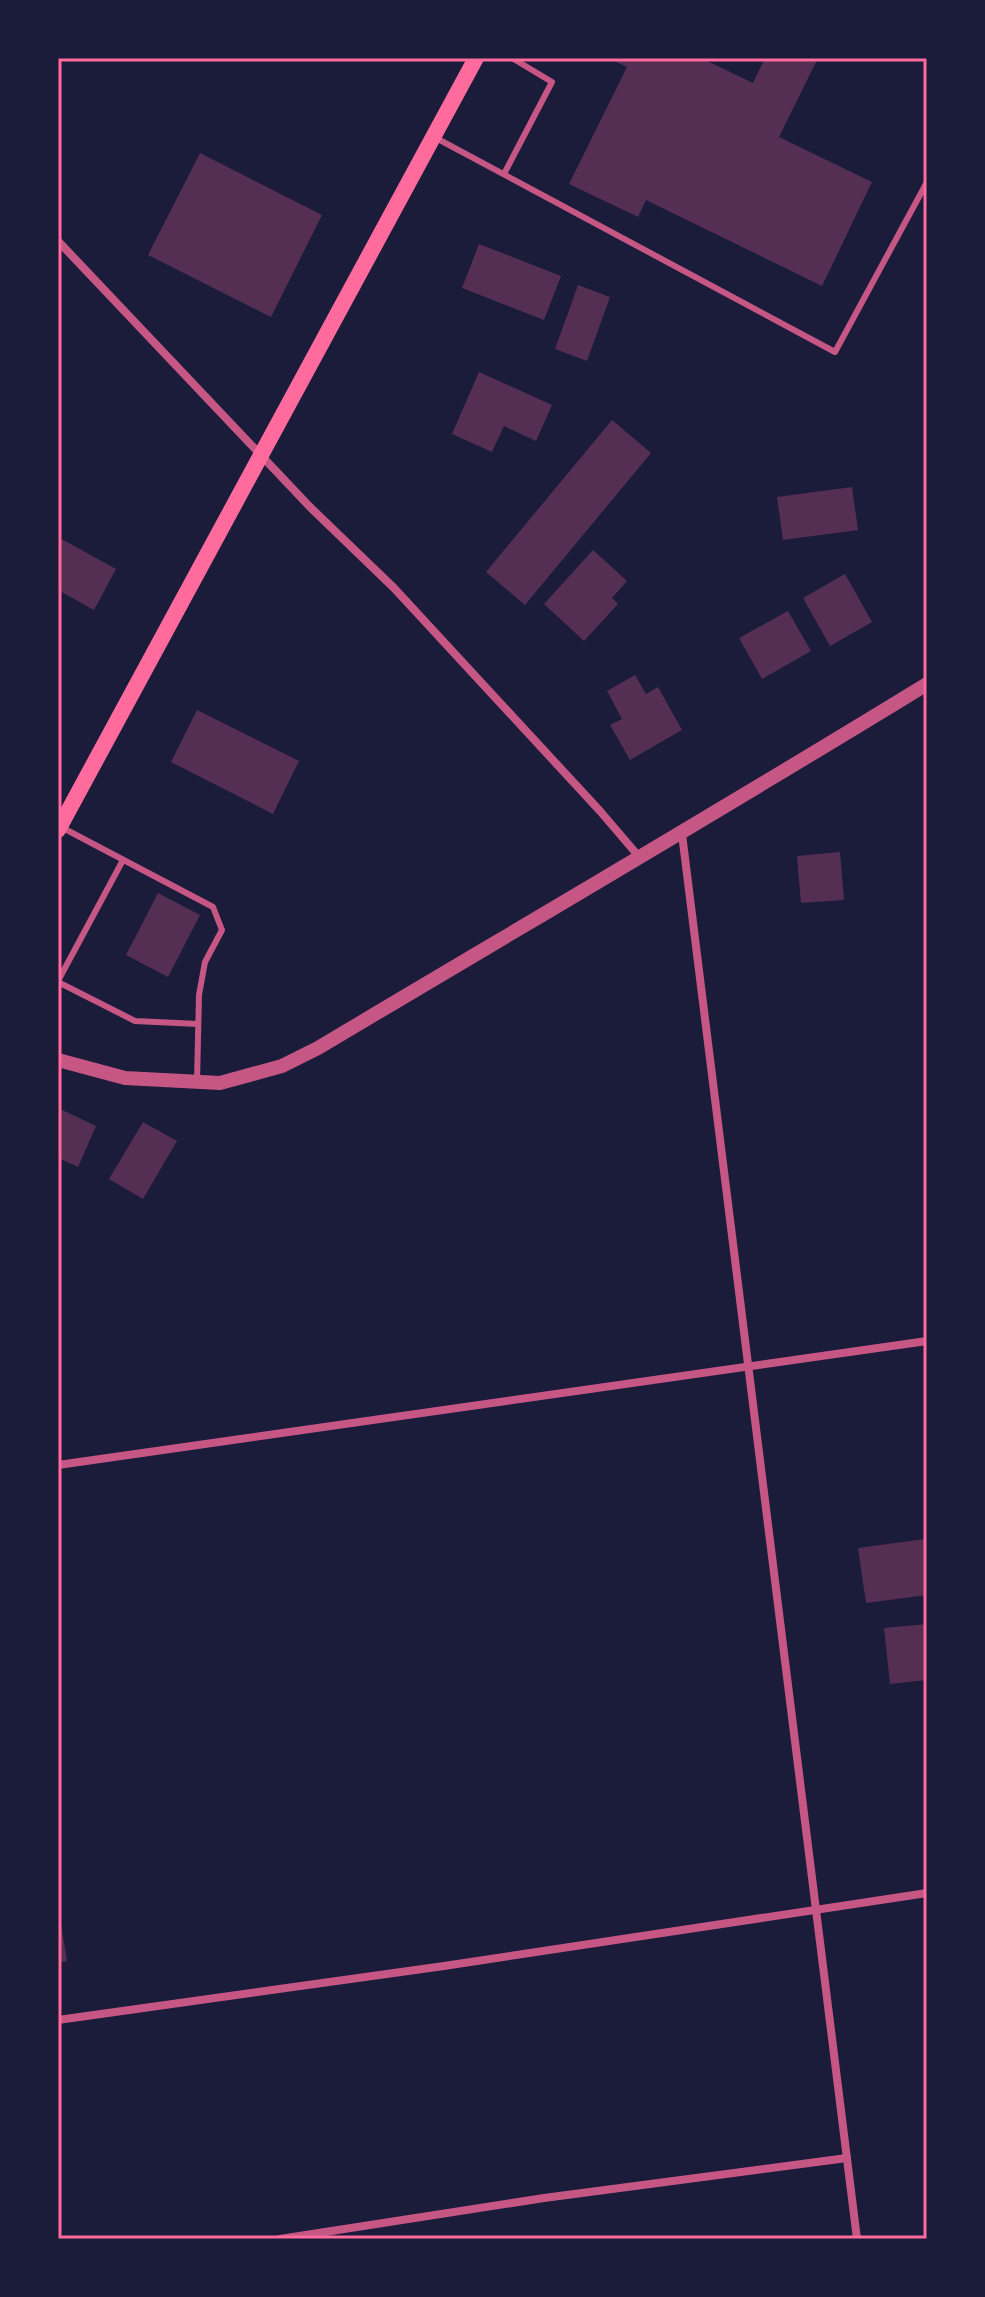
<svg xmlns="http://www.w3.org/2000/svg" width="985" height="2297" font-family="'Fira Sans',sans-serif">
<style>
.building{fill:#542f53}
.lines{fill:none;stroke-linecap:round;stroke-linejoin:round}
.service{stroke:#c65784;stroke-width:6}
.minor{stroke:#c65784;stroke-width:8}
.tertiary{stroke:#c65784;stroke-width:14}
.secondary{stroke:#ff6b9d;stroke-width:16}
.neatline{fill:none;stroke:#ff6b9d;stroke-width:3}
</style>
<rect width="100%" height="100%" fill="#1b1b3a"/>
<g class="building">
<path d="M608,58H701L753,83L765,58H818L779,137L872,182L822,286L646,200L638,217L569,184L627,67Z"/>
<path d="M200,153L322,215L271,317L148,255Z"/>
<path d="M479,244L561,276L544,320L462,288Z"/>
<path d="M578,285L610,297L587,361L555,349Z"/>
<path d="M479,372L552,405L536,441L504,426L492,452L452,434Z"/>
<path d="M612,420L651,453L525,605L486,572Z"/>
<path d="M852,487L858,530L783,540L777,497Z"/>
<path d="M58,537L116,569L94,610L58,590Z"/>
<path d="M593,550L627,581L612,598L618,604L584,641L544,604Z"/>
<path d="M845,574L872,622L830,646L803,598Z"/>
<path d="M788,611L811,651L762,679L739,638Z"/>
<path d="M635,675L646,694L658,687L682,730L630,760L610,725L622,719L607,691Z"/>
<path d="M197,710L299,761L273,814L171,762Z"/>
<path d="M840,852L844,900L801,903L797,856Z"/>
<path d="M158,893L200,915L168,977L126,955Z"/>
<path d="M58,1108L96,1126L78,1167L58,1158Z"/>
<path d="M143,1122L177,1141L143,1199L109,1179Z"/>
<path d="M925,1539L927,1595L866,1603L858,1548Z"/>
<path d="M927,1624V1680L890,1684L884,1628Z"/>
<path d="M60,1917L67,1961L58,1963V1918Z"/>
</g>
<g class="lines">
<g class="service">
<path d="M436,138L835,352L927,182"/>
<path d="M504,174L552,82L512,58"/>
<path d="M61,827L213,907L222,930L205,962L199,995L197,1081"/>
<path d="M58,981L123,860"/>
<path d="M58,982L135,1021L198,1024"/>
</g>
<g class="minor">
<path d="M58,241L309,506L394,588L600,811L641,859"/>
<path d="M682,834L857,2239"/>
<path d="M58,1465L927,1341"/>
<path d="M58,2020L444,1966L927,1893"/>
<path d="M280,2239L544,2198L847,2158"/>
</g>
<path class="tertiary" d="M58,1060L125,1078L220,1083L282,1066L318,1048C521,927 725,808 927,684"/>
<path class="secondary" d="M58,830L476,58"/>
</g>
<rect width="985" height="2297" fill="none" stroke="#1b1b3a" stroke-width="120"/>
<rect x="60" y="60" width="865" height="2177" class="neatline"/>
</svg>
